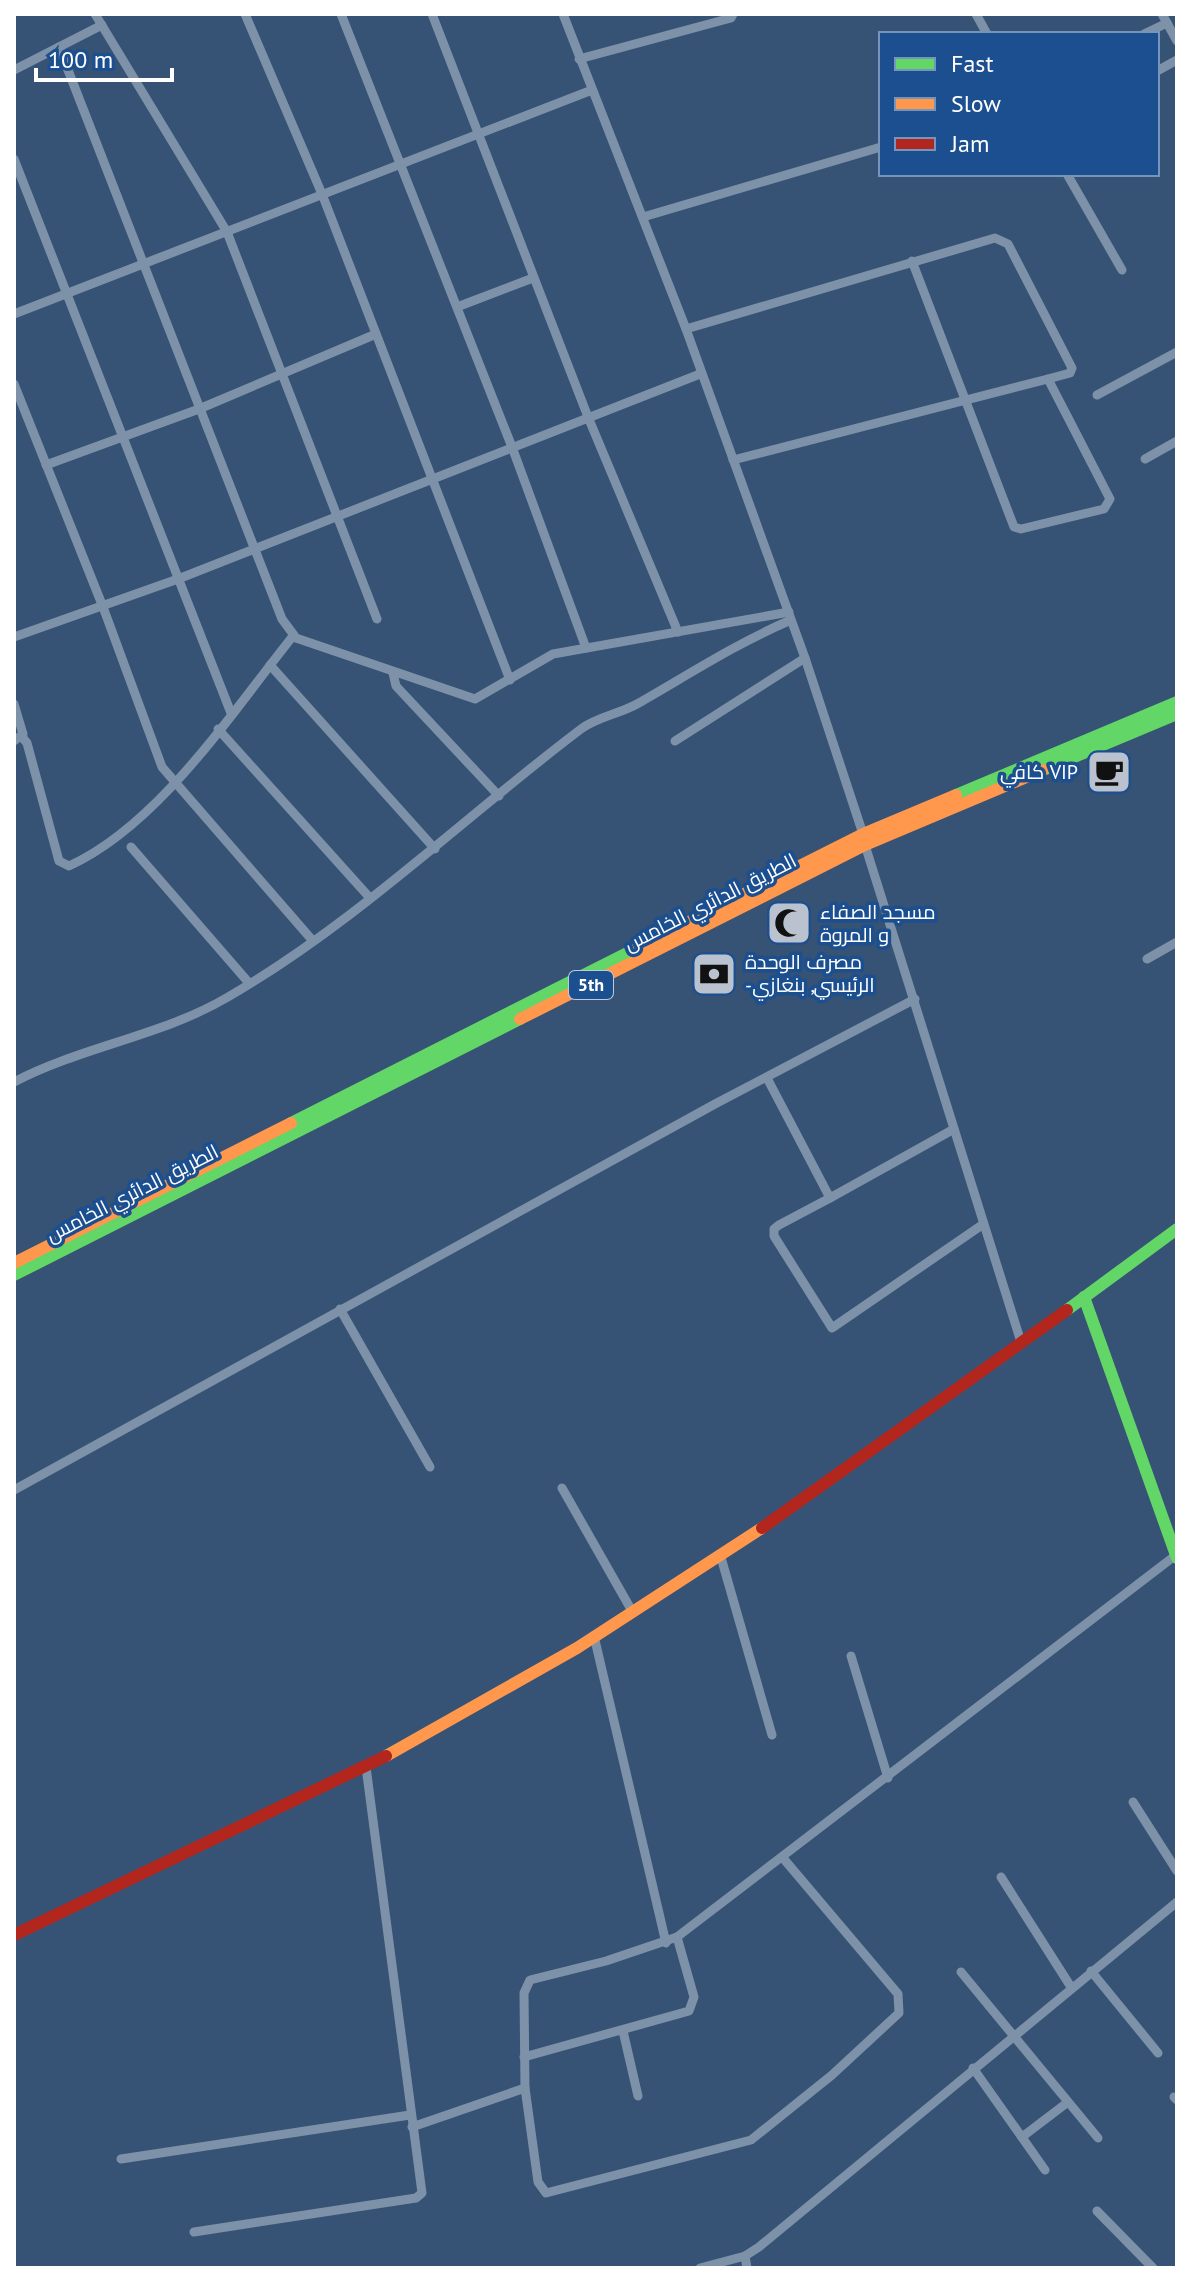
<svg xmlns="http://www.w3.org/2000/svg" width="1191" height="2282" font-family="'PT Sans',Cairo,sans-serif">
<style>
.lines{fill:none;stroke-linecap:round;stroke-linejoin:round}
.street{stroke:#7d92a8;stroke-width:9}
.fast{stroke:#63d668;stroke-width:12}
.slow{stroke:#ff974d;stroke-width:12}
.jam{stroke:#b3261e;stroke-width:12}
.labels{text-anchor:middle;stroke-width:7;stroke-linejoin:round;paint-order:stroke}
.shield{fill:#1b4f8f;stroke:#bbcadd;stroke-width:2}
.shield-label{font-size:18px;font-weight:bold;fill:#fff}
.poi-label{font-size:20px;fill:#fff;stroke:#1b4f8f;text-anchor:start}
.street-label{font-size:20px;fill:#fff;stroke:#1b4f8f}
</style>
<rect width="100%" height="100%" fill="#365274"/>
<g class="lines">
<g class="street">
<path d="M95,14L227,232L377,619"/>
<path d="M245,14L322,194L510,680"/>
<path d="M341,14L512,447L586,648"/>
<path d="M432,14L588,417L678,632"/>
<path d="M563,14L686,329L805,658L863,834"/>
<path d="M976,14L987,34"/>
<path d="M1162,14L1177,41"/>
<path d="M1144,34L1167,23"/>
<path d="M59,47L282,619L296,638L475,699L553,654L789,612"/>
<path d="M579,59L731,18L733,14"/>
<path d="M14,70L102,25"/>
<path d="M1157,71L1177,60"/>
<path d="M14,159L231,713"/>
<path d="M1067,174L1122,270"/>
<path d="M643,217L881,147"/>
<path d="M912,261L1014,527L1021,529L1104,509L1110,499L1048,379"/>
<path d="M457,307L533,278"/>
<path d="M14,314L592,90"/>
<path d="M686,329L995,238L1008,244L1072,368L1070,373L1048,379L733,460"/>
<path d="M14,384L103,607L162,767L313,941"/>
<path d="M1097,395L1177,352"/>
<path d="M1145,459L1177,441"/>
<path d="M46,465L199,409L376,334"/>
<path d="M14,637L178,579L700,374"/>
<path d="M270,665L435,849"/>
<path d="M393,673L396,686L499,796"/>
<path d="M14,704L23,734L14,741"/>
<path d="M218,729L370,898"/>
<path d="M22,737L27,743L59,861L69,866C159,825 232,712 293,636"/>
<path d="M675,741L805,658"/>
<path d="M865,845L1021,1342"/>
<path d="M131,847L249,983"/>
<path d="M1147,959L1177,942"/>
<path d="M767,1078L830,1198L954,1129"/>
<path d="M14,1082C83,1046 162,1036 228,997C357,922 463,818 581,729C597,717 619,714 637,704C688,675 737,643 791,620"/>
<path d="M830,1198L779,1225L774,1229V1236L832,1328L982,1225"/>
<path d="M340,1309L430,1467"/>
<path d="M562,1488L632,1611"/>
<path d="M14,1490L715,1104L915,999"/>
<path d="M720,1554L772,1735"/>
<path d="M594,1636L666,1943"/>
<path d="M851,1656L888,1778"/>
<path d="M1133,1802L1177,1871"/>
<path d="M783,1858L898,1994L899,2013L832,2075L751,2140L546,2193L538,2182L525,2088L524,1993L530,1980L606,1961L677,1937L1176,1555"/>
<path d="M1001,1877L1071,1987"/>
<path d="M1091,1971L1158,2053"/>
<path d="M961,1972L1098,2138"/>
<path d="M623,2031L638,2096"/>
<path d="M524,2057L689,2011L694,1997L677,1937"/>
<path d="M973,2068L1045,2170"/>
<path d="M1174,2097L1177,2100"/>
<path d="M412,2127L525,2088"/>
<path d="M1022,2137L1068,2102"/>
<path d="M121,2159L410,2115"/>
<path d="M1097,2211L1153,2268"/>
<path d="M194,2232L416,2198L422,2193L366,1767"/>
<path d="M745,2256L747,2268"/>
<path d="M700,2268L745,2256L759,2247L1177,1902"/>
</g>
<g class="fast">
<path d="M1043,770L1177,714"/>
<path d="M956,795L1177,702"/>
<path d="M291,1123L635,949"/>
<path d="M14,1275L520,1019"/>
<path d="M1084,1297L1177,1558"/>
<path d="M1067,1310L1177,1229"/>
</g>
<g class="slow">
<path d="M635,949L863,834L956,795"/>
<path d="M520,1019L865,845L1043,770"/>
<path d="M14,1263L291,1123"/>
<path d="M386,1756L577,1648L762,1528"/>
</g>
<g class="jam">
<path d="M762,1528L1067,1310"/>
<path d="M14,1935L386,1756"/>
</g>
</g>
<defs>
<g id="cafe-square" transform="scale(2.3)"><rect x="-9" y="-9" width="18" height="18" rx="4" fill="#b9c2ce" stroke="#1b4f8f"/><path d="M-5.5-4.5H6V0H3Q3 3.5 0 3.5H-2.5Q-5.5 3.5-5.5 0ZM3-3.2v2h1.7v-2ZM-6 4.5H4V6H-6Z" fill="#111"/></g>
<g id="mosque-square" transform="scale(2.3)"><rect x="-9" y="-9" width="18" height="18" rx="4" fill="#b9c2ce" stroke="#1b4f8f"/><path d="M3.5-4.9A6 6 0 1 0 3.5 4.9A5 5 0 1 1 3.5-4.9Z" fill="#111"/></g>
<g id="bank-square" transform="scale(2.3)"><rect x="-9" y="-9" width="18" height="18" rx="4" fill="#b9c2ce" stroke="#1b4f8f"/><path d="M-6-4H6V4H-6ZM0-2.3a2.3 2.3 0 1 0 0 4.6a2.3 2.3 0 1 0 0-4.6Z" fill="#111"/></g>
</defs>
<g fill-rule="evenodd">
<use href="#cafe-square" x="1109" y="772"/>
<use href="#mosque-square" x="789" y="923"/>
<use href="#bank-square" x="714" y="974"/>
</g>
<g class="labels">
<rect class="shield" x="569" y="971" width="44" height="28" rx="6"/>
<g class="shield-label">
<text x="591" y="991">5th</text>
</g>
<g class="poi-label">
<text x="1078" y="779" text-anchor="end">كافي VIP</text>
<text x="820" y="919">مسجد الصفاء<tspan x="820" dy="23">و المروة</tspan></text>
<text x="745" y="969">مصرف الوحدة<tspan x="745" dy="23">-الرئيسي, بنغازي</tspan></text>
</g>
<g class="street-label">
<text transform="translate(710 902) rotate(-27)" y="7">الطريق الدائري الخامس</text>
<text transform="translate(132 1193) rotate(-27)" y="7">الطريق الدائري الخامس</text>
</g>
</g>
<rect width="1191" height="2282" fill="none" stroke="#ffffff" stroke-width="32"/>
<rect x="879" y="32" width="280" height="144" fill="#1b4f8f" stroke="#7695bc" stroke-width="2"/>
<rect x="895" y="58" width="40" height="12" fill="#63d668" stroke="#7695bc" stroke-width="2"/>
<text x="951" y="72" font-size="24" fill="#ffffff">Fast</text>
<rect x="895" y="98" width="40" height="12" fill="#ff974d" stroke="#7695bc" stroke-width="2"/>
<text x="951" y="112" font-size="24" fill="#ffffff">Slow</text>
<rect x="895" y="138" width="40" height="12" fill="#b3261e" stroke="#7695bc" stroke-width="2"/>
<text x="951" y="152" font-size="24" fill="#ffffff">Jam</text>
<path d="M36 68v12h136v-12" fill="none" stroke="#ffffff" stroke-width="4"/>
<text x="48" y="68" font-size="24" fill="#ffffff" stroke="#1b4f8f" stroke-width="6" paint-order="stroke">100 m</text>
</svg>
